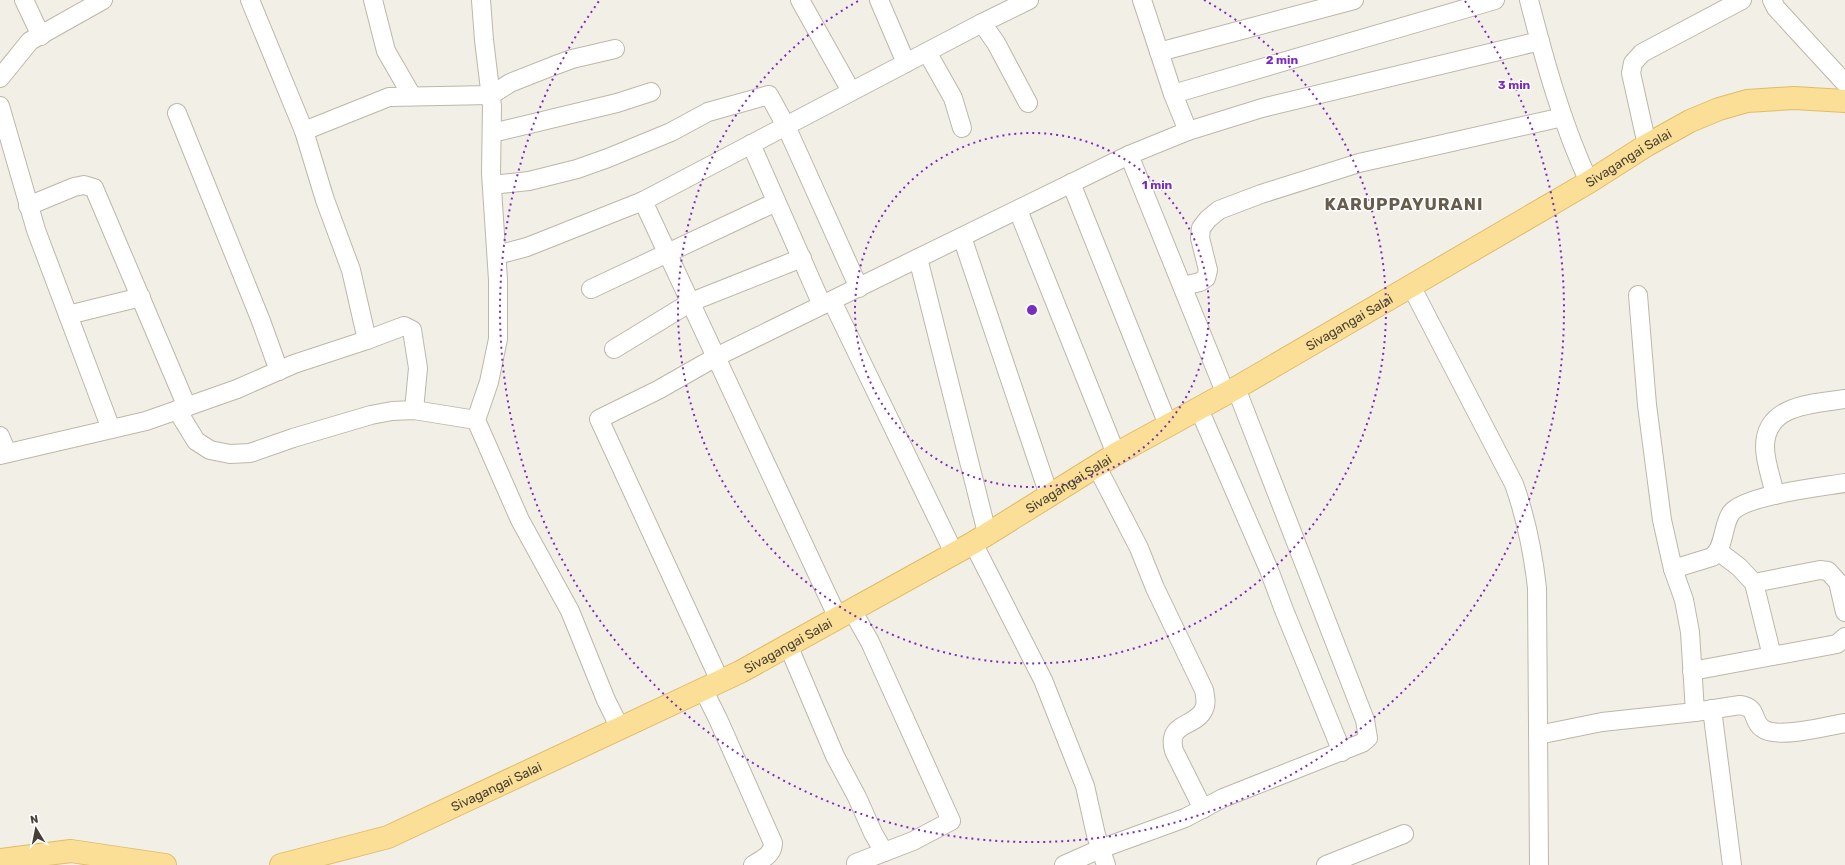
<svg xmlns="http://www.w3.org/2000/svg" width="1845" height="865" font-family="Rubik,sans-serif">
<style>
.lines{fill:none;stroke-linecap:round;stroke-linejoin:round}
.minor-casing{stroke:#beb7a9;stroke-width:20}
.major-casing{stroke:#e0bc67;stroke-width:24}
.minor{stroke:#fff;stroke-width:18}
.major{stroke:#fbdf97;stroke-width:22}
.ring{fill:none;stroke:#7b2cbf;stroke-width:2;stroke-dasharray:2 4}
.labels{text-anchor:middle;stroke-width:3;stroke-linejoin:round;paint-order:stroke}
.street-label{font-size:13px;fill:#453f36;stroke:#fff}
.district-label{font-size:17px;font-weight:bold;letter-spacing:1px;fill:#675d4d;stroke:#fff}
.centre{fill:#7b2cbf;stroke:#fff;stroke-width:2}
.ring-label{font-size:12px;text-anchor:middle;font-weight:bold;fill:#7b2cbf;stroke:#fff;stroke-width:3;stroke-linejoin:round;paint-order:stroke}
</style>
<rect width="100%" height="100%" fill="#f2efe6"/>
<g class="lines">
<g class="minor-casing">
<g id="minor">
<path d="M24,0L41,36"/>
<path d="M373,0L386,51L412,96"/>
<path d="M481,0L484,40L492,106L491,173L498,280V339L489,382L476,420L520,520L570,611L606,700L620,728"/>
<path d="M800,0L851,91"/>
<path d="M879,0L906,63"/>
<path d="M1142,0L1173,94L1188,131"/>
<path d="M1529,0C1545,62 1562,124 1589,182"/>
<path d="M1772,0L1776,8L1845,83"/>
<path d="M982,23L996,43L1028,103"/>
<path d="M927,52L953,98L962,128"/>
<path d="M1159,52L1354,0"/>
<path d="M0,78L30,41L103,0"/>
<path d="M1173,94L1495,0"/>
<path d="M0,106L36,230L111,429"/>
<path d="M177,113L261,321L279,371"/>
<path d="M304,131L389,97L491,95L510,83L553,66L572,59L615,49"/>
<path d="M492,133L617,103L651,92"/>
<path d="M751,144L822,305"/>
<path d="M1647,145L1631,73L1633,63L1642,53L1742,0"/>
<path d="M1129,155L1225,392"/>
<path d="M1071,183L1168,425"/>
<path d="M492,185L529,181L577,169L608,158L671,132L708,112L769,95L786,126L859,288"/>
<path d="M28,206L74,187L84,185L94,188L187,407"/>
<path d="M1018,210L1116,454"/>
<path d="M962,237L1049,495"/>
<path d="M497,255L527,247L643,201"/>
<path d="M918,258L987,533"/>
<path d="M1183,286L1200,282L1206,278L1208,270L1200,238L1201,228L1208,219L1219,210L1261,194L1359,163L1563,117"/>
<path d="M1411,286L1514,484C1526,518 1533,552 1537,588L1539,865"/>
<path d="M591,289L776,202"/>
<path d="M1638,295L1647,405L1662,520L1673,569L1684,600L1690,632L1695,712"/>
<path d="M832,301L954,553"/>
<path d="M68,315L141,297"/>
<path d="M367,340L404,326L412,330L418,368L414,410"/>
<path d="M614,349L691,302L802,258"/>
<path d="M1199,409L1269,570L1284,610L1342,752"/>
<path d="M177,410L196,441L210,450L230,454L250,453L293,438L371,415L392,411L414,410L476,420"/>
<path d="M0,436L7,453"/>
<path d="M0,455L146,421L237,389L294,364L367,340L351,270L325,200L304,131L250,0"/>
<path d="M1097,467L1139,548L1155,588L1204,690C1205,696 1207,703 1204,709C1196,728 1166,721 1174,751L1203,809"/>
<path d="M1775,495C1772,480 1765,462 1765,447C1765,404 1813,404 1845,399"/>
<path d="M973,543L1043,680L1085,786L1096,835L1106,865"/>
<path d="M1718,551L1739,567L1754,583L1772,656"/>
<path d="M1673,569L1712,557C1725,548 1722,526 1731,513C1745,495 1821,487 1845,483"/>
<path d="M1754,583L1820,570L1828,571L1838,582L1845,612"/>
<path d="M852,610L870,642L951,821L913,841L856,863"/>
<path d="M838,618L643,201L982,23L1029,0"/>
<path d="M788,645L835,756L857,797L873,833L884,852"/>
<path d="M1692,671L1837,644L1845,637"/>
<path d="M720,681L599,419L658,390L716,357L1129,155L1188,131L1262,108L1540,41"/>
<path d="M703,689L718,719L773,843C773,855 762,859 753,865"/>
<path d="M1712,709L1732,865"/>
<path d="M1538,735L1602,722L1695,712L1740,705C1759,708 1751,720 1762,728C1777,740 1826,726 1845,723"/>
<path d="M1064,865L1100,849L1185,818L1223,798L1362,743L1368,738L1365,720L1236,388"/>
<path d="M1326,865L1404,834"/>
</g>
</g>
<g class="major-casing">
<g id="major">
<path d="M0,860L71,851L165,865"/>
<path id="s1" d="M281,865L388,837L740,672L973,543L1116,454L1236,388L1411,286L1589,182L1647,145L1690,121L1719,109L1747,101L1794,98L1845,101"/>
</g>
</g>
<use href="#minor" class="minor"/>
<use href="#major" class="major"/>
</g>
<g class="ring">
<circle cx="1032" cy="310" r="177"/>
<path d="M1204 0A354 354 0 1 1 860 0"/>
<path d="M1465 1A532 532 0 1 1 599 1"/>
</g>
<g class="labels">
<g class="street-label">
<text dy="5" stroke="none"><textPath href="#s1" startOffset="1526">Sivagangai Salai</textPath></text>
<text dy="5" stroke="none"><textPath href="#s1" startOffset="1202">Sivagangai Salai</textPath></text>
<text dy="5" stroke="none"><textPath href="#s1" startOffset="878">Sivagangai Salai</textPath></text>
<text dy="5" stroke="none"><textPath href="#s1" startOffset="554">Sivagangai Salai</textPath></text>
<text dy="5" stroke="none"><textPath href="#s1" startOffset="230">Sivagangai Salai</textPath></text>
</g>
<g class="district-label">
<text x="1404" y="210">KARUPPAYURANI</text>
</g>
</g>
<circle cx="1032" cy="310" r="6" class="centre"/>
<g class="ring-label">
<text x="1282" y="64">2 min</text>
<text x="1514" y="89">3 min</text>
<text x="1157" y="189">1 min</text>
</g>
<g transform="translate(36 829) rotate(350)" stroke="#ffffff" stroke-width="3" paint-order="stroke">
<path d="M0-3L7 15L0 10L-7 15Z" fill="#453f36"/>
<text y="-6" font-size="11" font-weight="bold" text-anchor="middle" fill="#453f36">N</text>
</g>
</svg>
